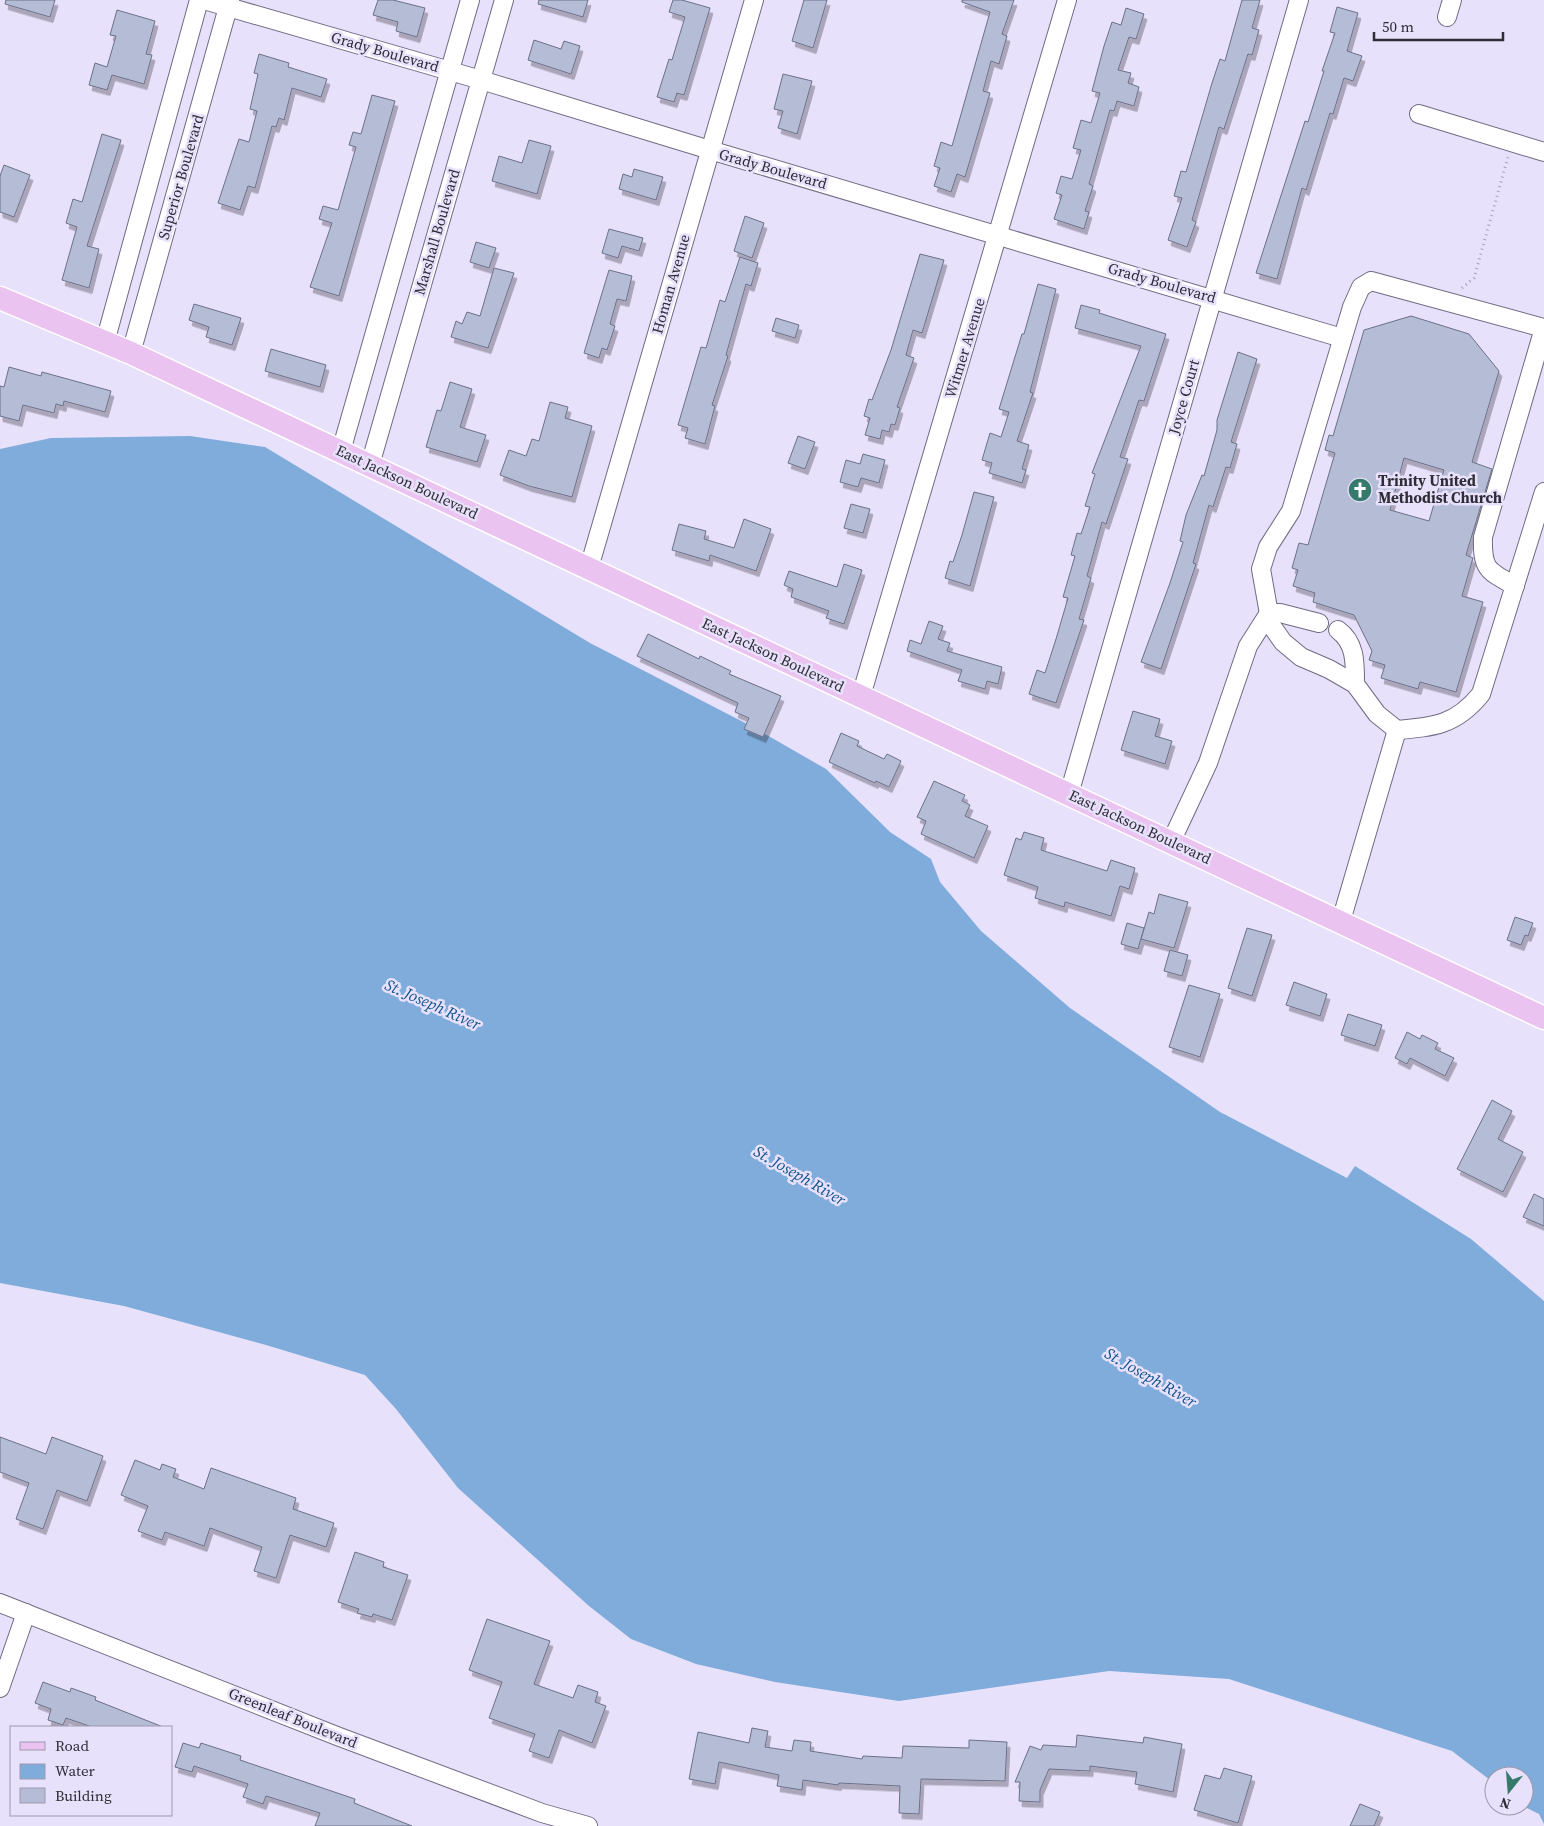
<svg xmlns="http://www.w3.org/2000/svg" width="1544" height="1826" font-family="'Source Serif 4',serif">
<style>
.water{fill:#7facdb}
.building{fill:#b5bcd6;stroke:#6b7088;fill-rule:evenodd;filter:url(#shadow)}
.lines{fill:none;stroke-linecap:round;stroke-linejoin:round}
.minor-casing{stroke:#716a81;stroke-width:20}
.major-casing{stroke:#fff;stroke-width:25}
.path{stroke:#a6a1b6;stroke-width:3;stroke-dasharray:1 4;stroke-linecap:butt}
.minor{stroke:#fff;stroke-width:18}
.major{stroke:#ebc3f0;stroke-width:22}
.labels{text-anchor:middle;stroke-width:5;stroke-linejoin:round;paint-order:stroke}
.street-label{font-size:15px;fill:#2f2c36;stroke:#e8e1fc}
.poi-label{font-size:15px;font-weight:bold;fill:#2f2c36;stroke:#e8e1fc;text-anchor:start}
.water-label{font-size:16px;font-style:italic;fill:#10538c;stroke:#e8e1fc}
</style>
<defs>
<filter id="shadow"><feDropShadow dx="3" dy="5.5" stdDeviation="0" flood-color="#0004"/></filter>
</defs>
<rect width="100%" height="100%" fill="#e8e1fc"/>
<path class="water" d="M190,436L265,447L590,643L751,726L826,769L890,832L931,859L940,882L981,931L1070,1008L1220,1112L1347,1178L1355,1166L1471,1239L1544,1301V1824L1539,1814L1523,1806L1524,1776H1494V1783L1452,1751L1229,1679L1109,1671L899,1701L775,1682L696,1664L631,1639L589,1606L458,1488L396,1409L365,1375L266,1345L124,1306L0,1283V449L51,438Z"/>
<g class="building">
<path d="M6,0H55L50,17L5,4Z"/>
<path d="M378,0H393L425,8L417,37L396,31L398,22L373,15Z"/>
<path d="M539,0H588L583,17L538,4Z"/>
<path d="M673,0H682L710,8L684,95L677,93L674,102L657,97L669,59L672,60L685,17L669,12Z"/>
<path d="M804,0H827L813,48L792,41Z"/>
<path d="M962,0H1014L1002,34L1007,36L999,64L991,61L983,91L990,93L965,177L957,174L951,192L934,186L940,168L934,166L941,142L952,146L990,12L962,2Z"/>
<path d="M1242,0H1260L1252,28L1259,30L1252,55L1248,54L1224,129L1219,127L1192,220L1196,222L1187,247L1168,240L1182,198L1174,196L1181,171L1186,172L1212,83L1220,59L1225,61Z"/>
<path d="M1337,7L1358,13L1347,51L1362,56L1353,81L1344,78L1333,114L1330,113L1306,190L1302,188L1277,279L1256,273L1305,121L1308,122L1324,71H1322L1335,33L1330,32Z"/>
<path d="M1126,8L1144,14L1136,39L1129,37L1118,70L1131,73L1128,83L1139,87L1134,106L1117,101L1114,111L1110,110L1089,184L1093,186L1085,211L1089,212L1084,229L1054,219L1062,195L1056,193L1061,176L1072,179L1081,150L1073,148L1081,120L1091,123L1100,93L1092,91L1104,46L1112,22L1121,25Z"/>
<path d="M117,10L155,21L146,54L152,55L144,84L112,75L107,90L89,85L95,63L107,67L116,36L110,35Z"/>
<path d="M534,40L561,49L564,41L580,46L571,74L528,60Z"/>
<path d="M259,54L289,63L288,67L327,79L321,97L292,88L284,120L279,118L276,127L272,126L255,188L248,186L240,210L218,203L239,139L249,142L257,111L250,109L258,74L254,73Z"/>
<path d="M783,74L812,81L797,134L778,128L783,111L774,109Z"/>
<path d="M372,95L395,101L339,296L310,287L332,223L319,219L323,206L338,210L356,147L349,145L353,132L361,134Z"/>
<path d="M102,134L121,140L87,246L99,249L89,288L62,280L77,227L66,223L73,199L82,202Z"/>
<path d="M529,140L551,146L537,194L492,181L499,156L522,163Z"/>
<path d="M4,165L30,175L14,217L0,212V176Z"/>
<path d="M634,169L663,177L656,200L619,189L623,174L632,177Z"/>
<path d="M745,216L764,223L752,258L734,251Z"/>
<path d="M609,229L643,238L639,251L622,246L618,258L602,253Z"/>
<path d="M476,242L496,248L489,268L470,262Z"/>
<path d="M920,254L944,260L922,333L913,330L906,355L914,358L897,407L900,408L895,425L891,424L889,432L882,430L880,439L865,435L870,418L864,416L869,399L872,400L891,350Z"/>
<path d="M740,257L758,263L751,286L746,284L726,355L728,356L712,405L715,406L705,444L685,438L688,428L678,425L701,347L706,348L720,300L725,302Z"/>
<path d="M494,268L514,273L488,348L451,337L456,321L462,324L467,312L480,316Z"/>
<path d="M609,270L632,276L626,301L617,299L610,324L615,326L607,350L602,348L599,358L584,353Z"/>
<path d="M1038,284L1056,289L1030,392L1033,393L1017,441L1029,445L1022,469L1026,470L1022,483L989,473L992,463L982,460L990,433L1001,437L1009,412L999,409L1022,334H1024Z"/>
<path d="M194,304L241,318L232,345L206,337L209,327L189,320Z"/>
<path d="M1081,305L1100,310L1099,313L1166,334L1144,401L1139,400L1120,457L1128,459L1106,524L1102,522L1087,576L1091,578L1079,619L1084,620L1056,703L1029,694L1037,670L1045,673L1056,639L1068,598L1063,597L1075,556L1071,555L1077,533L1081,534L1090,507L1085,506L1095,474L1092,473L1141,346L1075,328Z"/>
<path d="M1411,316L1469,334L1499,371L1472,462L1492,469L1466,555L1473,558L1462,596L1483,602L1456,692L1420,682L1418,689L1381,678L1385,665L1369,660L1372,651L1354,615L1313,602L1315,593L1293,586L1298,570L1292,568L1299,543L1308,545L1335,453L1325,450L1329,435L1333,436L1364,330ZM1404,458L1444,470L1429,521L1390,510Z"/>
<path d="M776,318L799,325L795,338L772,331Z"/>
<path d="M271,349L326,365L320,387L265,371Z"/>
<path d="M1238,352L1257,359L1231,442L1237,444L1230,468L1226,467L1213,507L1209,505L1193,563L1196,564L1161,669L1141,662L1170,583L1183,542L1180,541L1186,515L1202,475L1204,476L1217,430V420Z"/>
<path d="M9,367L41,376L42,372L111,391L105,412L64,401L63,406L56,404L54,413L23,405L19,421L0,416V386L4,387Z"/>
<path d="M450,382L472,389L460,427L486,435L477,462L426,447L437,410L441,411Z"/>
<path d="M550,402L568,407L565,418L592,426L572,497L529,486L500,475L509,450L526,456L532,439L539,441Z"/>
<path d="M798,436L815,442L805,469L788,463Z"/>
<path d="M863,454L885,460L879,483L861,478L858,487L840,482L846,460L860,464Z"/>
<path d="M974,492L994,497L970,586L945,578L950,561L953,562L962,535Z"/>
<path d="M851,504L870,509L863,533L844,528Z"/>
<path d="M744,519L771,529L756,571L710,555L709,561L672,550L679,524L706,531L704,539L734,548Z"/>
<path d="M844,564L862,570L844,624L826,618L829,611L791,597L793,589L784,585L789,571L837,587Z"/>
<path d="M929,621L943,626L938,639L950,643L947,651L1002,667L998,684L987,681L985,689L958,681L962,670L907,651L910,640L921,644Z"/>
<path d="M648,634L699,659L700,656L731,671L729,674L781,696L763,737L744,729L749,718L735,712L738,703L637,656Z"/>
<path d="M1133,711L1160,719L1155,736L1172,741L1165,764L1121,750Z"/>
<path d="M841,733L859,741L857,746L884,759L887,754L901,761L889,787L876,781L875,783L829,762Z"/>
<path d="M934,781L965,795L962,801L970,805L965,816L988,826L974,858L921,834L926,821L917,817Z"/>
<path d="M1024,832L1044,838L1041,850L1107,871L1111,860L1135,868L1129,889L1120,886L1111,916L1065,902L1064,907L1035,898L1038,887L1004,875L1016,838L1021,840Z"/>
<path d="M1159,894L1188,902L1174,948L1141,939L1149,912L1154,914Z"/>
<path d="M1515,917L1533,923L1528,936L1525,935L1521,945L1507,940Z"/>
<path d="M1127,923L1144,928L1138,949L1121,944Z"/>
<path d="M1247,928L1272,935L1252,996L1228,988Z"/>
<path d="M1170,950L1188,955L1182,976L1164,971Z"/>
<path d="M1294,982L1327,994L1320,1016L1286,1005Z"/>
<path d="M1189,985L1220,994L1200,1057L1169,1047Z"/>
<path d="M1348,1014L1382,1025L1375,1046L1341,1035Z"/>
<path d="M1407,1032L1420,1039L1422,1035L1438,1043L1435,1049L1454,1058L1445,1076L1410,1058L1407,1064L1395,1058Z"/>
<path d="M1492,1100L1512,1111L1498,1139L1523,1152L1503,1192L1457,1169Z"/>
<path d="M1534,1194L1544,1199V1226L1523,1217Z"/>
<path d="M0,1437L46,1454L52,1437L103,1456L87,1501L57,1490L43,1529L16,1519L29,1483L0,1472Z"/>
<path d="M135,1460L160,1470L162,1464L176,1469L173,1477L204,1489L211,1468L296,1498L293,1509L334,1523L326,1547L290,1535L276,1578L254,1571L262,1547L210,1528L204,1546L165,1532L162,1540L138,1531L148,1506L121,1495Z"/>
<path d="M355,1552L384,1562L383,1567L408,1575L392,1620L373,1614L372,1617L357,1613L359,1609L338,1602Z"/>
<path d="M487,1619L550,1641L534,1684L573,1698L578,1685L598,1692L595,1702L606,1706L592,1743L559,1730L549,1758L529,1751L535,1734L489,1718L502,1682L469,1670Z"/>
<path d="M43,1682L70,1692L71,1688L96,1697L95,1700L163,1727H92L66,1718L63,1725L48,1720L51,1709L35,1703Z"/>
<path d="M752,1728L768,1731L765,1747L792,1751L794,1740L811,1742L810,1751L862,1759L863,1756L902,1758L903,1746L969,1748V1740L1007,1742L1005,1781L921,1779L919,1814L899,1813L900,1786L839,1783L838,1785L803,1780L802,1790L777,1786L779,1775L719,1762L715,1784L689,1779L698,1732L749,1743Z"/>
<path d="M1077,1735L1143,1743L1144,1737L1182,1744L1173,1792L1135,1784L1137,1772L1090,1766V1771L1049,1769L1040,1790V1802L1019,1801L1020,1782H1015L1030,1746L1041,1750L1043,1745L1076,1747Z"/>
<path d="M183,1743L199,1748L201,1743L241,1756L240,1760L355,1799L354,1803L412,1826H315L320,1813L266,1796L263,1804L243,1797L248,1784L194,1766L192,1772L175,1767Z"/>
<path d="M1224,1768L1252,1776L1238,1823L1194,1810L1205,1775L1220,1779Z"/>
<path d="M1360,1804L1380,1812L1374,1826H1350Z"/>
</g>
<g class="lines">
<g class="minor-casing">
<g id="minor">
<path d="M204,0L481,80L710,150L1342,338"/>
<path d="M1447,17L1452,0"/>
<path d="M1419,114L1544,152"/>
<path d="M1544,328L1371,281L1361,287L1352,307L1291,511L1268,547L1261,569L1271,625L1283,642L1301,657L1329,669L1355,684L1377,714L1397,730C1434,727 1456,725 1481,694L1544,492"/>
<path d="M105,342L199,0"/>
<path d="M131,353L230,0"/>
<path d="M341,451L470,0"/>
<path d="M370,465L504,0"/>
<path d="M589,568L754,0"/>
<path d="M1515,586C1488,571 1482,570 1483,537L1544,328"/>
<path d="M1338,630C1356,643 1355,664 1355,684"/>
<path d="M861,696L1067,0"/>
<path d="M1069,794L1299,0"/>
<path d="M1171,842L1208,763L1248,646L1269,613H1280L1319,623"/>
<path d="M1341,921L1397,730"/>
<path d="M0,1603L337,1736L542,1813L588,1826"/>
<path d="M0,1688L26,1613"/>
</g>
</g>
<g class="major-casing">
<path id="major" d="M0,298L131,353L1544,1018"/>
</g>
<path class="path" d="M1462,288L1474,278L1508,157"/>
<use href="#minor" class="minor"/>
<use href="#major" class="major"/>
</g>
<defs>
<g id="church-disc" transform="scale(1.25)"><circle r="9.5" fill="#377a6c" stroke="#e8e1fc"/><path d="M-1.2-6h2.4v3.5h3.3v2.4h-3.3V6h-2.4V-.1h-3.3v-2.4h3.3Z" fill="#fff"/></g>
</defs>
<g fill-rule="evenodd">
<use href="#church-disc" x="1360" y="490"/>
</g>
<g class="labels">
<g class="street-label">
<text transform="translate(385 52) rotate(16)" y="5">Grady Boulevard</text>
<text transform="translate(773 169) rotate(16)" y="5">Grady Boulevard</text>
<text transform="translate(181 177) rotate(-74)" y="5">Superior Boulevard</text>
<text transform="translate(437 232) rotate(-74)" y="5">Marshall Boulevard</text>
<text transform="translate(1162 283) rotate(16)" y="5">Grady Boulevard</text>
<text transform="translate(671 284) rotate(-74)" y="5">Homan Avenue</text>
<text transform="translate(965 348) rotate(-73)" y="5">Witmer Avenue</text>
<text transform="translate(1184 397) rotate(-74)" y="5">Joyce Court</text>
<text transform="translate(407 482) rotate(25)" y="5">East Jackson Boulevard</text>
<text transform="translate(773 655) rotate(25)" y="5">East Jackson Boulevard</text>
<text transform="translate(1140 827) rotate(25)" y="5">East Jackson Boulevard</text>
<text transform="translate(293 1718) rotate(22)" y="5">Greenleaf Boulevard</text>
</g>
<g class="poi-label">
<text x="1378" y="486">Trinity United<tspan x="1378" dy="17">Methodist Church</tspan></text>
</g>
<g class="water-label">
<text transform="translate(433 1004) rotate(24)" y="6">St. Joseph River</text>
<text transform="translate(800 1175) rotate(30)" y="6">St. Joseph River</text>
<text transform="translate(1151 1377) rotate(30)" y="6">St. Joseph River</text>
</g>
</g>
<rect x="10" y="1726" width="162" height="90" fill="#e8e1fc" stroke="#9e99ad"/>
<rect x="20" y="1742" width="25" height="8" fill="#ebc3f0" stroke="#9e99ad"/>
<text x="55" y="1751" font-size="15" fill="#2f2c36">Road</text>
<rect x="20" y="1764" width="25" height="15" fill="#7facdb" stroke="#9e99ad"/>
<text x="55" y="1776" font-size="15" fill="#2f2c36">Water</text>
<rect x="20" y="1788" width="25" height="15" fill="#b5bcd6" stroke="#9e99ad"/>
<text x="55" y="1801" font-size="15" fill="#2f2c36">Building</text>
<g transform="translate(1509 1791) rotate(197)"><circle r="24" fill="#e8e1fc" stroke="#9e99ad"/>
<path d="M0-4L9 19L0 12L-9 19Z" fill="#377a6c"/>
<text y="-8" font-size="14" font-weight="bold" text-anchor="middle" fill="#2f2c36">N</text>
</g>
<path d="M1374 32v8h129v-8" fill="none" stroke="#2f2c36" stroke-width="2.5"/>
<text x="1382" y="32" font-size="15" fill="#2f2c36" stroke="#e8e1fc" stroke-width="4" paint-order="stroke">50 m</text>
</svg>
